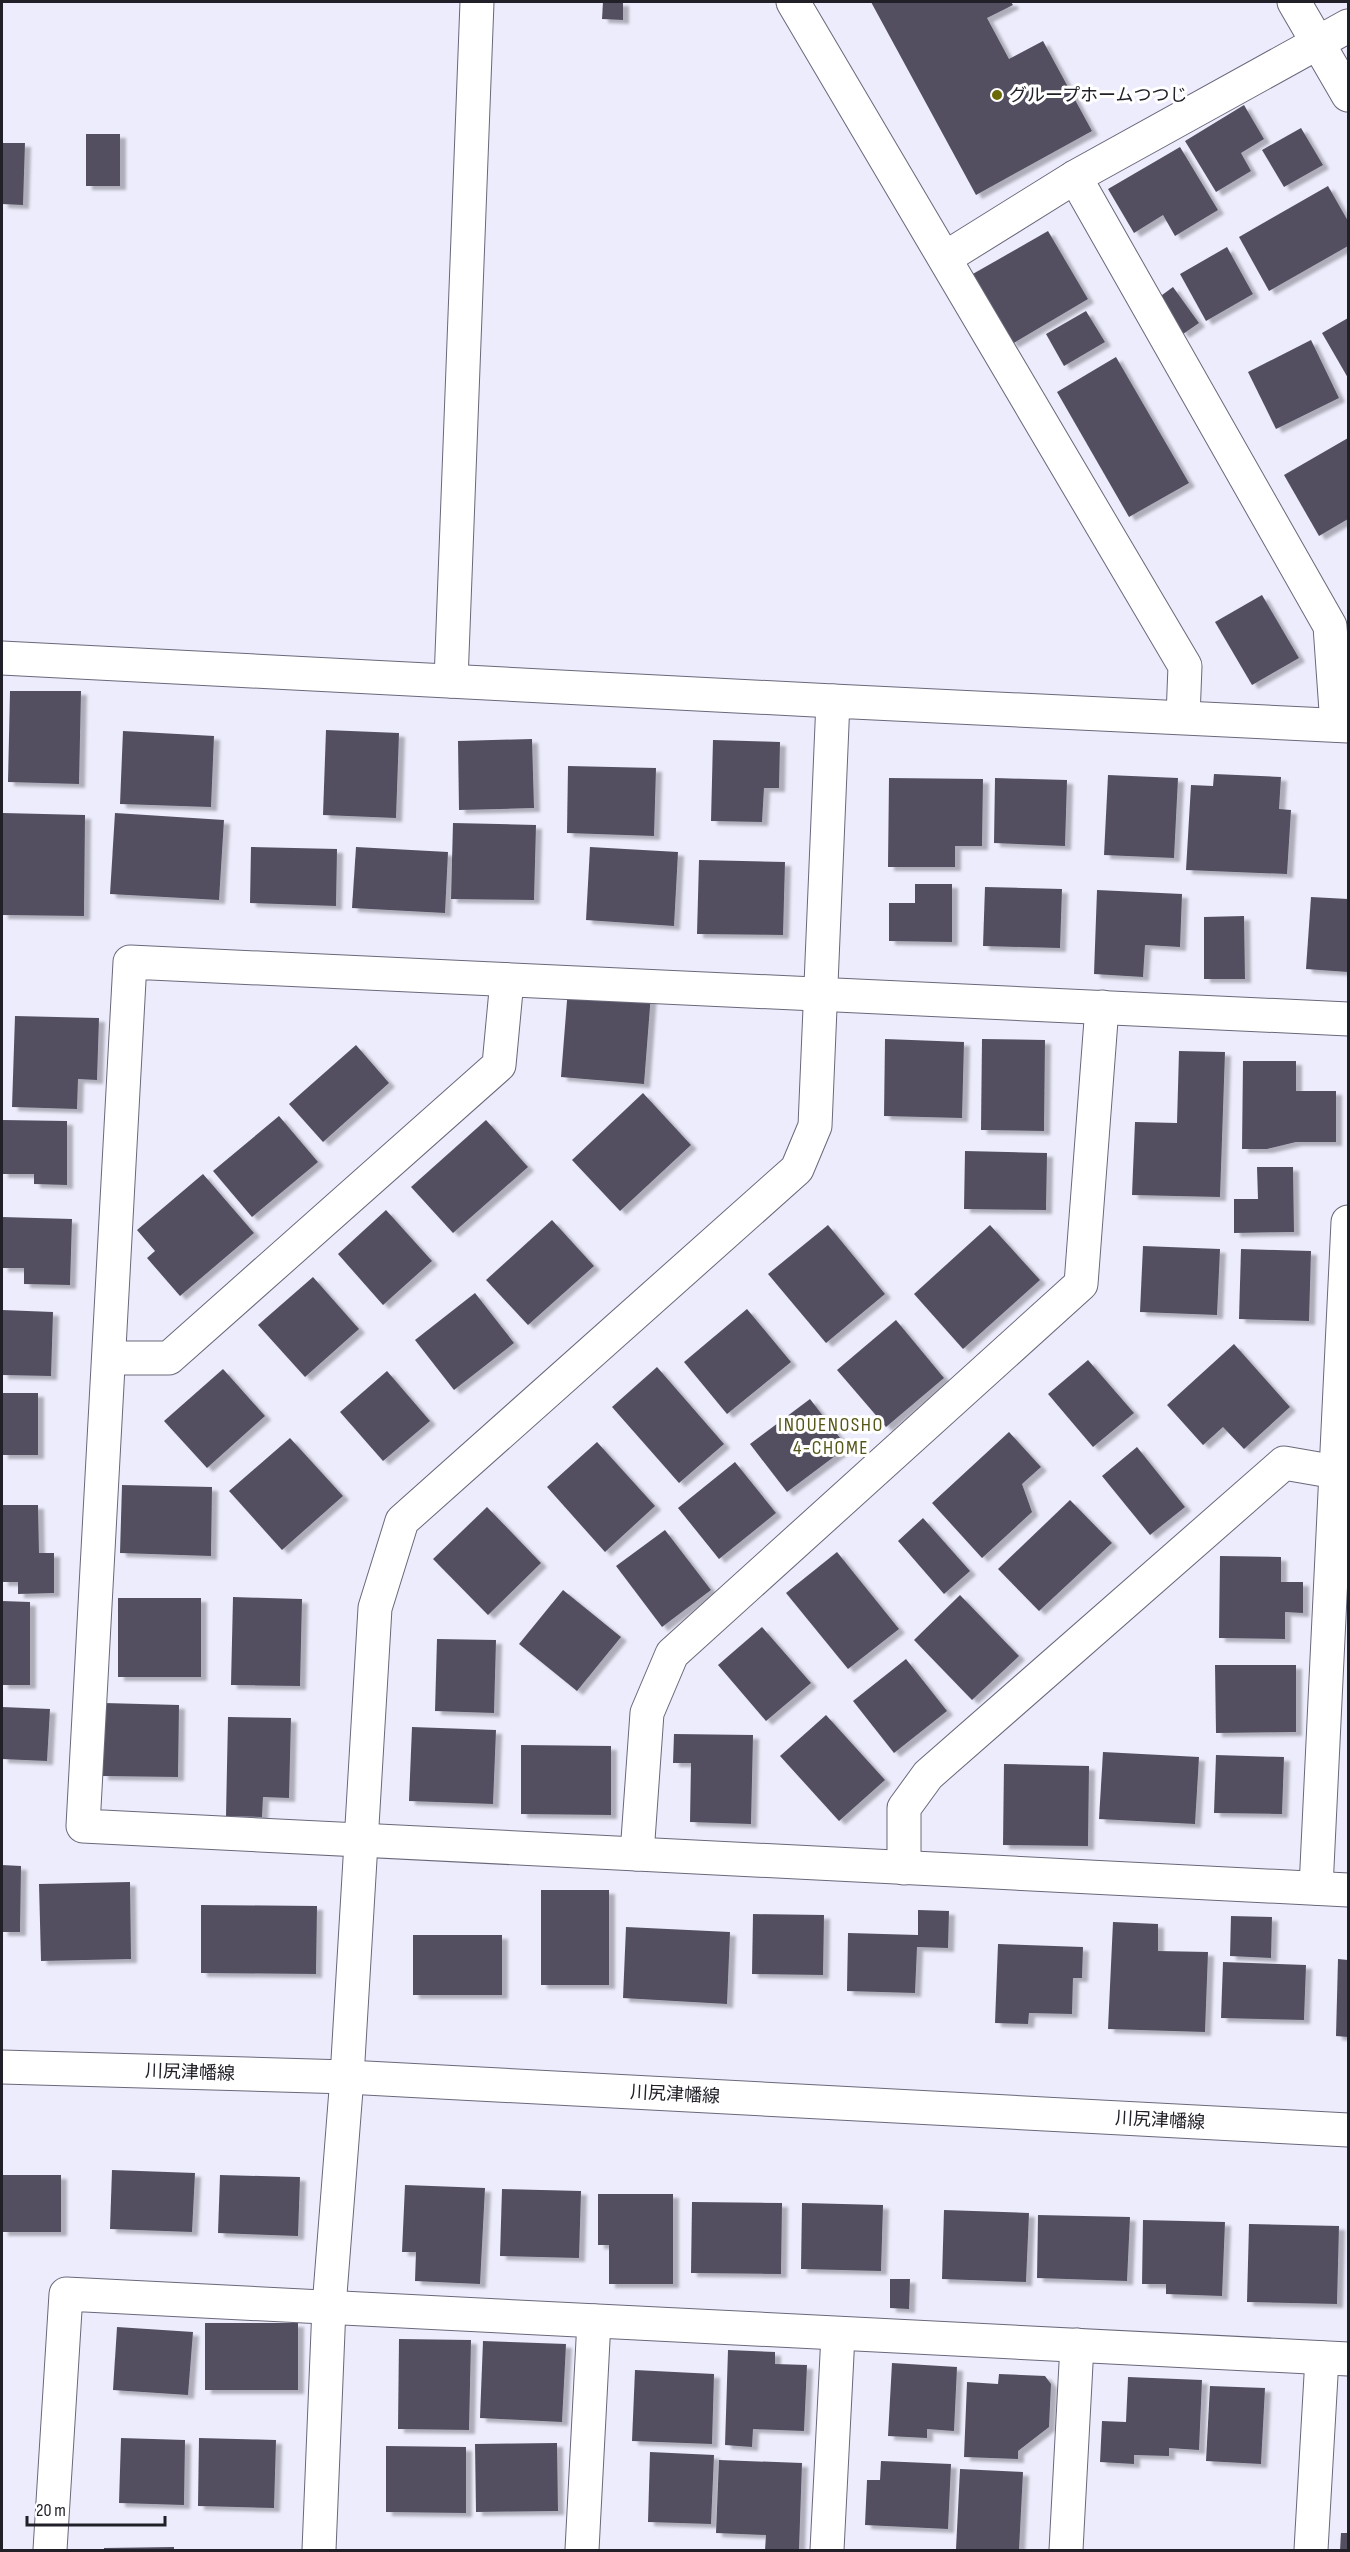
<svg xmlns="http://www.w3.org/2000/svg" width="1350" height="2552" font-family="'Sofia Sans Condensed','Noto Sans JP',sans-serif">
<style>
.building{fill:#525061;filter:url(#shadow)}
.lines{fill:none;stroke-linecap:round;stroke-linejoin:round}
.minor-casing{stroke:#69687a;stroke-width:35}
.tertiary-casing{stroke:#69687a;stroke-width:35}
.secondary-casing{stroke:#69687a;stroke-width:35}
.minor{stroke:#fff;stroke-width:33}
.tertiary{stroke:#fff;stroke-width:33}
.secondary{stroke:#fff;stroke-width:33}
.poi-dot{fill:#6b6905;stroke:#fff;stroke-width:2}
.labels{text-anchor:middle;stroke-width:6;stroke-linejoin:round;paint-order:stroke}
.poi-label{font-size:18px;fill:#212028;stroke:#fff;text-anchor:start}
.street-label{font-size:18px;fill:#212028;stroke:#fff}
.neighbourhood-label{font-size:20px;letter-spacing:1.5px;fill:#56561a;stroke:#fff}
</style>
<defs>
<filter id="shadow"><feDropShadow dx="6" dy="4" stdDeviation="1.5" flood-color="#0004"/></filter>
</defs>
<rect width="100%" height="100%" fill="#edecfc"/>
<g class="building">
<path d="M603,2H623V20L602,19Z"/>
<path d="M871,2H1011L1013,5L987,18L1009,59L1043,41L1092,131L976,195Z"/>
<path d="M1244,105L1264,139L1241,153L1251,171L1216,192L1185,141Z"/>
<path d="M1301,128L1323,165L1284,187L1262,150Z"/>
<rect x="86" y="134" width="34" height="52"/>
<path d="M2,143H25L23,205L2,204Z"/>
<path d="M1180,147L1218,210L1175,236L1163,215L1134,233L1108,189Z"/>
<path d="M1328,186L1348,221V246L1269,291L1239,237Z"/>
<path d="M1048,231L1088,299L1012,344L971,275Z"/>
<path d="M1227,247L1253,294L1206,321L1180,274Z"/>
<path d="M1173,287L1199,323L1183,334L1158,298Z"/>
<path d="M1086,311L1105,342L1064,366L1046,334Z"/>
<path d="M1348,318V378L1322,333Z"/>
<path d="M1311,340L1339,398L1276,429L1248,372Z"/>
<path d="M1116,357L1189,483L1129,517L1057,392Z"/>
<path d="M1348,438V519L1319,536L1284,475Z"/>
<path d="M1262,595L1299,658L1252,685L1215,622Z"/>
<path d="M10,691H81L79,784L8,782Z"/>
<path d="M326,730L399,733L396,818L323,815Z"/>
<path d="M123,731L214,736L211,807L120,804Z"/>
<path d="M532,739L534,808L459,810L458,741Z"/>
<path d="M713,740L780,742L779,788H764L762,822L711,821Z"/>
<path d="M568,766L656,768L654,836L567,833Z"/>
<path d="M1214,774L1281,777L1279,809L1291,810L1287,874L1186,870L1191,785L1213,786Z"/>
<path d="M1108,775L1178,778L1174,858L1104,855Z"/>
<path d="M889,778L983,779L982,846H955V867H888Z"/>
<path d="M995,778L1067,780L1065,846L994,843Z"/>
<path d="M3,813L85,815L84,916L2,915Z"/>
<path d="M115,813L224,820L219,900L110,894Z"/>
<path d="M453,823L536,825L534,900L451,899Z"/>
<path d="M251,847L337,849L336,906L250,903Z"/>
<path d="M356,847L448,852L445,913L352,908Z"/>
<path d="M590,847L678,852L674,926L586,920Z"/>
<path d="M699,860L785,862L783,935L697,934Z"/>
<path d="M915,884H952V942L889,941V903H915Z"/>
<path d="M985,887L1062,889L1060,948L983,946Z"/>
<path d="M1097,890L1182,894L1180,947L1145,945L1143,977L1094,974Z"/>
<path d="M1311,897L1348,899V972L1306,969Z"/>
<path d="M1244,916L1245,979H1204V917Z"/>
<path d="M568,988L651,994L644,1084L561,1077Z"/>
<path d="M15,1016L99,1018L97,1080L78,1079L77,1109L12,1107Z"/>
<path d="M885,1039L964,1042L962,1118L884,1116Z"/>
<path d="M982,1039L1045,1040L1044,1131L981,1130Z"/>
<path d="M356,1045L389,1083L323,1142L289,1104Z"/>
<path d="M1179,1051L1225,1052L1220,1197L1132,1195L1135,1122L1177,1123Z"/>
<path d="M1243,1061H1296V1091H1336V1142H1296L1267,1149H1242Z"/>
<path d="M643,1093L691,1145L620,1211L572,1160Z"/>
<path d="M279,1116L318,1162L252,1217L213,1171Z"/>
<path d="M2,1120L67,1121V1185L34,1184V1174H2Z"/>
<path d="M486,1120L528,1167L453,1233L411,1187Z"/>
<path d="M965,1151L1047,1153L1046,1210L964,1209Z"/>
<path d="M1257,1167H1293L1294,1232L1234,1233V1199H1258Z"/>
<path d="M203,1174L254,1233L180,1296L147,1258L155,1251L137,1230Z"/>
<path d="M386,1210L432,1261L383,1305L338,1254Z"/>
<path d="M2,1217L72,1219L70,1285L24,1284V1268H2Z"/>
<path d="M552,1220L594,1266L528,1325L486,1280Z"/>
<path d="M828,1225L885,1294L826,1343L768,1274Z"/>
<path d="M990,1225L1040,1280L963,1349L914,1294Z"/>
<path d="M1143,1246L1220,1249L1217,1315L1140,1312Z"/>
<path d="M1241,1249L1311,1251L1309,1321L1239,1319Z"/>
<path d="M313,1277L359,1329L305,1377L258,1325Z"/>
<path d="M475,1293L514,1343L454,1390L415,1340Z"/>
<path d="M747,1309L791,1362L727,1414L684,1362Z"/>
<path d="M2,1310L53,1312L51,1376L2,1375Z"/>
<path d="M896,1320L944,1378L886,1427L837,1370Z"/>
<path d="M1234,1344L1290,1407L1244,1449L1223,1427L1203,1445L1167,1405Z"/>
<path d="M1088,1360L1134,1413L1093,1447L1048,1394Z"/>
<path d="M657,1367L724,1444L679,1483L612,1407Z"/>
<path d="M223,1369L265,1416L207,1468L164,1421Z"/>
<path d="M387,1371L430,1421L383,1461L340,1412Z"/>
<rect x="2" y="1393" width="36" height="62"/>
<path d="M810,1399L847,1447L787,1492L750,1444Z"/>
<path d="M1009,1432L1041,1467L1022,1484L1032,1512L982,1558L932,1503Z"/>
<path d="M290,1438L343,1496L282,1550L229,1491Z"/>
<path d="M597,1442L655,1506L605,1552L547,1487Z"/>
<path d="M1137,1447L1185,1507L1150,1535L1102,1476Z"/>
<path d="M735,1462L776,1513L719,1559L678,1508Z"/>
<path d="M122,1485L212,1487L211,1556L120,1553Z"/>
<path d="M1070,1500L1112,1543L1039,1611L998,1569Z"/>
<path d="M2,1505H38L39,1553H54V1593L18,1594V1582H2Z"/>
<path d="M487,1507L541,1563L488,1615L433,1559Z"/>
<path d="M923,1518L970,1571L944,1594L898,1541Z"/>
<path d="M665,1530L711,1590L662,1627L616,1566Z"/>
<path d="M837,1552L899,1629L848,1669L786,1593Z"/>
<path d="M1220,1556L1281,1557V1582H1303V1613L1285,1612V1639L1219,1638Z"/>
<path d="M563,1590L621,1637L577,1691L519,1644Z"/>
<path d="M960,1595L1019,1656L972,1700L914,1640Z"/>
<path d="M233,1597L302,1599L300,1686L231,1685Z"/>
<rect x="118" y="1598" width="83" height="79"/>
<path d="M2,1601L30,1602V1685H2Z"/>
<path d="M762,1627L811,1683L766,1721L718,1665Z"/>
<path d="M437,1639L496,1640L494,1713L435,1711Z"/>
<path d="M906,1659L947,1711L894,1753L853,1701Z"/>
<path d="M1215,1665H1296V1732L1216,1733Z"/>
<path d="M104,1703L179,1705L178,1777L102,1776Z"/>
<path d="M2,1707L50,1709L47,1761L2,1759Z"/>
<path d="M826,1715L885,1780L839,1821L780,1756Z"/>
<path d="M228,1717L291,1718L289,1798L263,1797L262,1817L226,1816Z"/>
<path d="M412,1727L496,1730L493,1804L409,1801Z"/>
<path d="M674,1734L753,1735L751,1824L690,1822L691,1763H673Z"/>
<path d="M521,1745L611,1746V1815L521,1814Z"/>
<path d="M1103,1752L1199,1757L1195,1824L1099,1819Z"/>
<path d="M1216,1755L1284,1757L1282,1814L1214,1813Z"/>
<path d="M1004,1764L1089,1766L1088,1846L1003,1845Z"/>
<path d="M2,1865L21,1866L20,1932H2Z"/>
<path d="M130,1882L131,1959L41,1961L39,1884Z"/>
<rect x="541" y="1890" width="68" height="95"/>
<path d="M201,1905L317,1906L316,1974L201,1973Z"/>
<path d="M918,1910L949,1911L948,1948L917,1947L915,1993L847,1991L848,1933L918,1935Z"/>
<path d="M753,1914L824,1915L823,1975L752,1974Z"/>
<path d="M1231,1916L1272,1917L1271,1958L1230,1956Z"/>
<path d="M1113,1922L1158,1924V1951L1208,1952L1205,2032L1108,2029Z"/>
<path d="M626,1927L730,1932L727,2004L623,1998Z"/>
<rect x="413" y="1935" width="89" height="60"/>
<path d="M998,1944L1083,1947L1082,1978H1073L1072,2014L1029,2013L1028,2024L995,2023Z"/>
<path d="M1338,1959L1348,1960V2037L1336,2036Z"/>
<path d="M1223,1962L1306,1965L1304,2020L1221,2018Z"/>
<path d="M112,2170L195,2173L192,2232L110,2229Z"/>
<rect x="2" y="2175" width="59" height="57"/>
<path d="M220,2175L300,2177L298,2236L218,2233Z"/>
<path d="M405,2185L485,2188L480,2284L415,2281L416,2252H402Z"/>
<path d="M502,2189L581,2191L579,2258L500,2256Z"/>
<path d="M598,2194H673V2284H609V2245H598Z"/>
<path d="M692,2202L782,2203L781,2274L691,2273Z"/>
<path d="M802,2203L883,2205L881,2271L801,2269Z"/>
<path d="M944,2210L1029,2213L1026,2282L942,2279Z"/>
<path d="M1038,2215L1130,2217L1127,2281L1037,2278Z"/>
<path d="M1143,2220L1225,2222L1222,2296L1166,2294V2284H1142Z"/>
<path d="M1249,2224L1339,2226L1337,2304L1247,2302Z"/>
<path d="M890,2279H910L909,2309L890,2308Z"/>
<rect x="205" y="2323" width="93" height="67"/>
<path d="M117,2327L193,2332L188,2395L113,2390Z"/>
<path d="M399,2339L471,2340L469,2430L398,2429Z"/>
<path d="M483,2341L566,2344L562,2422L480,2418Z"/>
<path d="M728,2350L775,2352V2364L807,2365L804,2431L753,2429L752,2447L725,2445Z"/>
<path d="M892,2363L957,2367L954,2431L927,2429V2438L888,2436Z"/>
<path d="M635,2370L714,2374L712,2444L632,2441Z"/>
<path d="M999,2374L1045,2376L1051,2384L1049,2427L1018,2451V2459L964,2457L967,2382L998,2384Z"/>
<path d="M1128,2377L1202,2380L1199,2450L1169,2448V2456L1134,2455V2464L1100,2462L1102,2421L1126,2422Z"/>
<path d="M1210,2386L1265,2388L1261,2464L1206,2461Z"/>
<path d="M121,2438L185,2440L184,2505L119,2503Z"/>
<path d="M199,2438L276,2440L274,2508L198,2506Z"/>
<path d="M557,2443L558,2511L476,2512L475,2444Z"/>
<path d="M386,2446L466,2447V2513L386,2512Z"/>
<path d="M650,2452L714,2455L711,2524L648,2522Z"/>
<path d="M719,2460L802,2463L799,2550H765L766,2535L716,2533Z"/>
<path d="M881,2461L951,2464L948,2529L865,2525L867,2480H880Z"/>
<path d="M960,2469L1023,2472L1019,2550L956,2549Z"/>
<path d="M1341,2533H1348V2550H1340Z"/>
<path d="M174,2547V2550H104V2548Z"/>
</g>
<g class="lines">
<g class="minor-casing">
<g id="minor">
<path d="M793,2L1185,666L1183,717"/>
<path d="M1075,177L1330,626L1337,725"/>
<path d="M945,258L1075,177L1348,26"/>
<path d="M2,658L833,701"/>
<path d="M451,681L477,2"/>
<path d="M1348,1019L130,962L83,1826L1348,1890"/>
<path d="M109,1358H169L499,1065L507,980"/>
<path d="M637,1854L647,1713L672,1654L1081,1284L1102,1007"/>
<path d="M904,1868V1808L928,1775L1284,1463L1336,1472"/>
<path d="M1316,1888L1348,1222"/>
<path d="M50,2550L66,2294L1348,2359"/>
<path d="M582,2550L594,2321"/>
<path d="M827,2550L838,2335"/>
<path d="M1066,2550L1077,2345"/>
<path d="M1311,2550L1322,2358"/>
</g>
</g>
<g class="tertiary-casing">
<g id="tertiary">
<path d="M1294,2L1348,95"/>
<path d="M319,2550L329,2307L347,2077L375,1608L402,1521L797,1169L815,1126L833,701L1348,726"/>
</g>
</g>
<g class="secondary-casing">
<path id="secondary" d="M2,2067L347,2077L1348,2130"/>
</g>
<use href="#minor" class="minor"/>
<use href="#tertiary" class="tertiary"/>
<use href="#secondary" class="secondary"/>
</g>
<circle class="poi-dot" cx="997" cy="95" r="6"/>
<g class="labels">
<g class="poi-label">
<text x="1009" y="101">グループホームつつじ</text>
</g>
<g class="street-label">
<text transform="translate(190 2072) rotate(2)" y="6">川尻津幡線</text>
<text transform="translate(675 2094) rotate(3)" y="6">川尻津幡線</text>
<text transform="translate(1160 2120) rotate(3)" y="6">川尻津幡線</text>
</g>
<g class="neighbourhood-label">
<text x="831" y="1431">INOUENOSHO<tspan x="831" dy="23">4-CHOME</tspan></text>
</g>
</g>
<rect width="1350" height="2552" fill="none" stroke="#212028" stroke-width="6"/>
<path d="M27 2516v9h138v-9" fill="none" stroke="#212028" stroke-width="3"/>
<text x="36" y="2516" font-size="18" fill="#212028" stroke="#ffffff" stroke-width="4.5" paint-order="stroke">20 m</text>
</svg>
